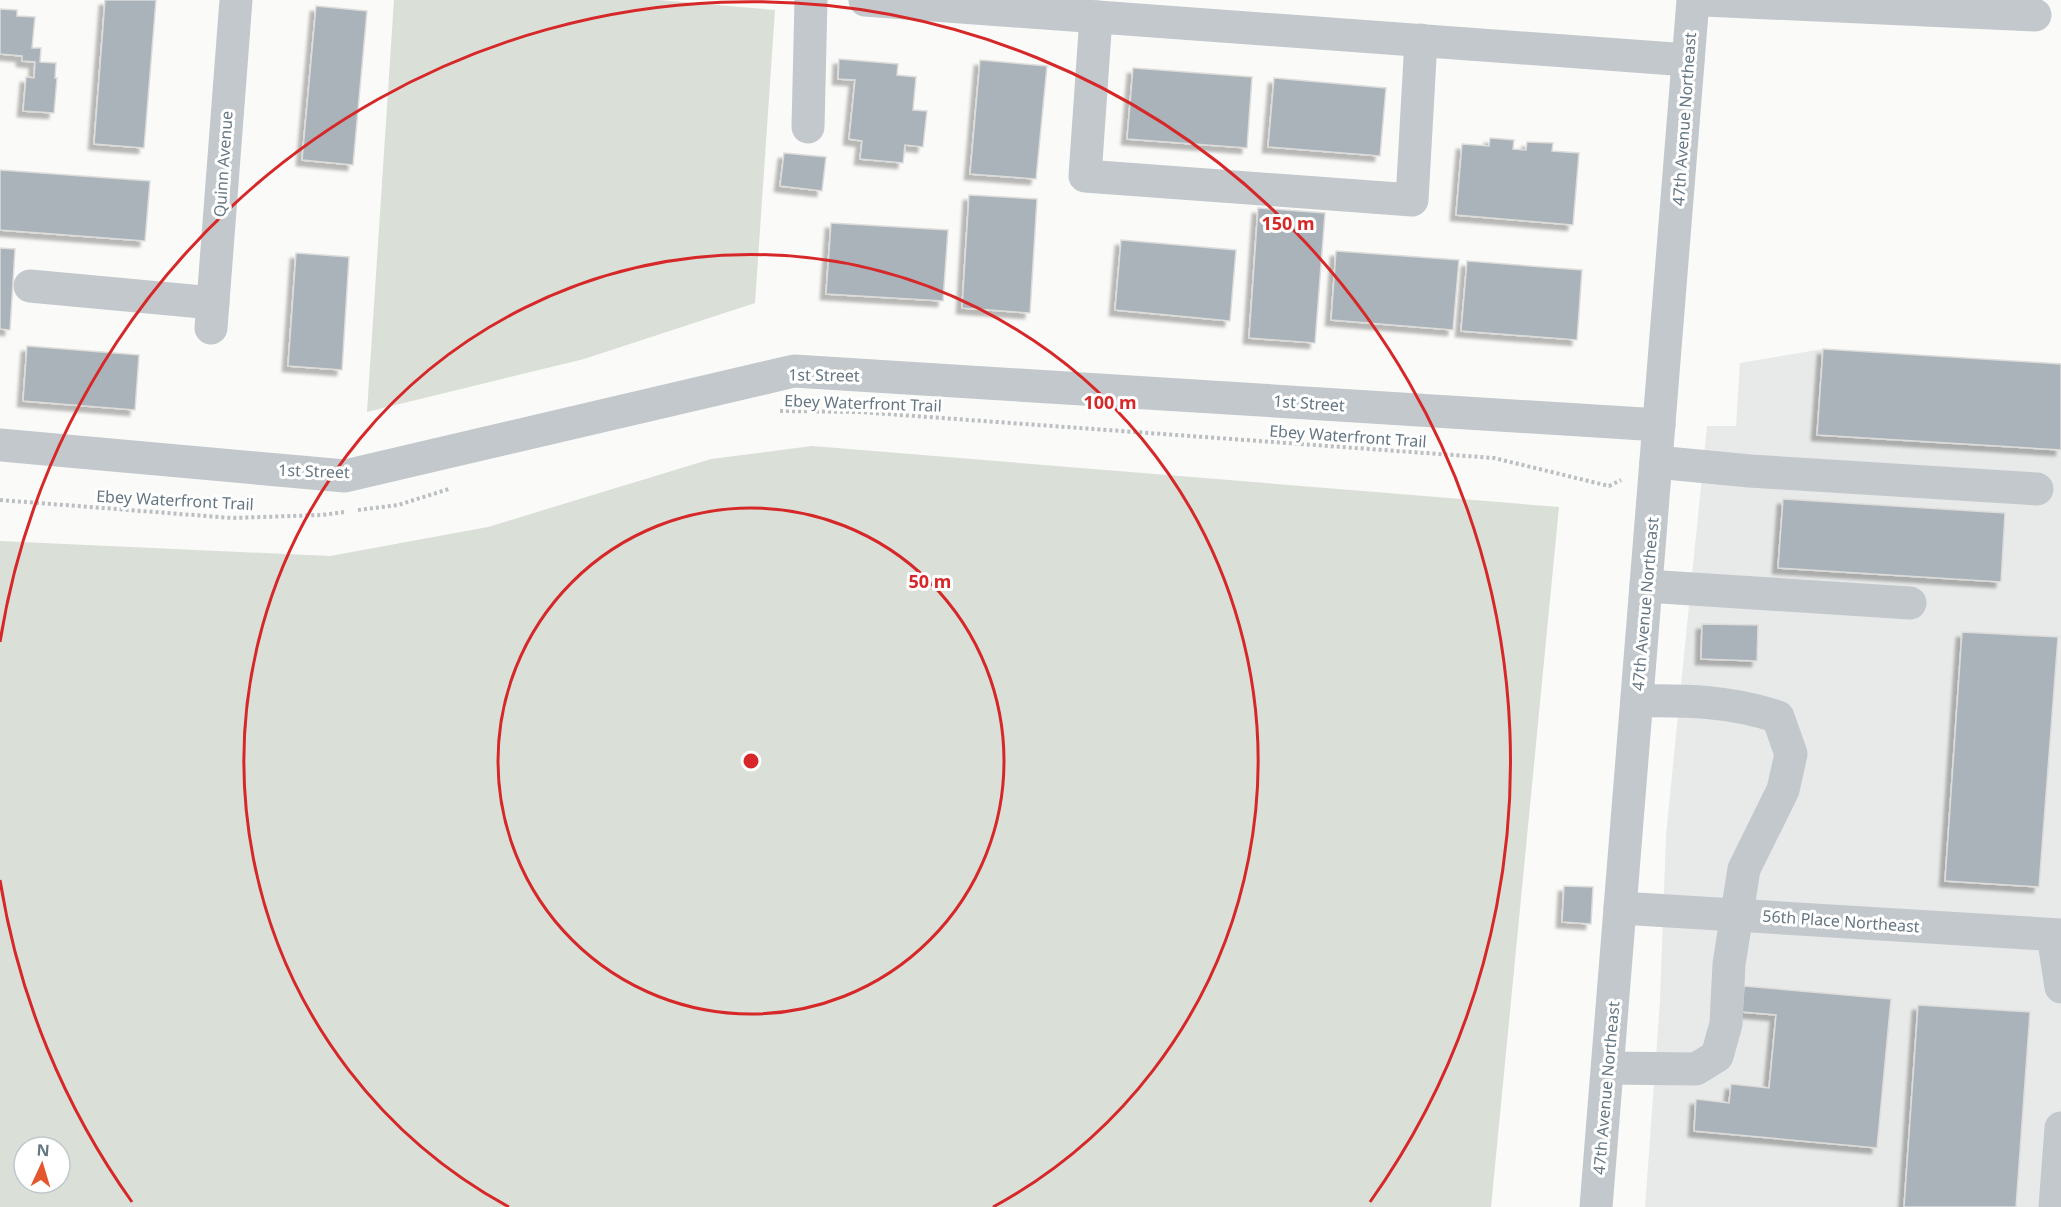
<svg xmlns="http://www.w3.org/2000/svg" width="2061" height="1207" font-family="'Noto Sans',sans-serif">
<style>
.built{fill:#e8e9e9}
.green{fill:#dadfd7;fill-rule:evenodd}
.building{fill:#aab3b9;stroke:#dcdcda;stroke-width:1.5;filter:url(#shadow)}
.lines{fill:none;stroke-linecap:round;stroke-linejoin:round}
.path{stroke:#bbbfc2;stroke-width:4;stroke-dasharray:3 3;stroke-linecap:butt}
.minor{stroke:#c3c8cc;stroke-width:33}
.ring{fill:none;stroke:#d62828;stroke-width:3}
.labels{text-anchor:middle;stroke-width:6;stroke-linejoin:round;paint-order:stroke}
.street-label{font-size:16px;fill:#657683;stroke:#fff}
.centre{fill:#d62828;stroke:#fff;stroke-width:3}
.ring-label{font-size:18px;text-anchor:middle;font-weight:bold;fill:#d62828;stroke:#fff;stroke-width:6;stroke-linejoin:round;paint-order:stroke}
</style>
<defs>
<filter id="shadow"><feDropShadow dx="-5.5" dy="5.5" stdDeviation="1.5" flood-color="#0004"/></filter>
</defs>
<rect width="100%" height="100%" fill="#fafaf8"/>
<path class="built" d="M1823,349L2061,364V1207H1645L1660,1001L1666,835L1707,426H1736L1740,363Z"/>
<g class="green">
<path d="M394,0H659L775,10L755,303L584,359L367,412Z"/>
<path d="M812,446L1559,507L1491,1207H0V541L330,556L488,527L711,459ZM24,1147H60V1183H24Z"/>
</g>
<g class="building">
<path d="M105,0H156L144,148L94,144Z"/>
<path d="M316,6L367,11L353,165L302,160Z"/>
<path d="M0,9L17,10V16L35,17L32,48H41L40,62L56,63L55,78H57L54,113L23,111L26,77L34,78L35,62L22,61V56L0,54Z"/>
<path d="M839,59L898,64L897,75L916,77L913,110L927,111L923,147L905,145L903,163L860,159L862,141L849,139L855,80L838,79Z"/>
<path d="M980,60L1047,66L1036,179L970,174Z"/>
<path d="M1133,68L1252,77L1247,148L1127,139Z"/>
<path d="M1274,78L1386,88L1380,156L1268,147Z"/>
<path d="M1490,138L1514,140L1513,149L1526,150L1527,142L1553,143L1552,151L1579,153L1573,225L1456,215L1462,144L1489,146Z"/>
<path d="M784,153L826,157L822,191L780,186Z"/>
<path d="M0,170L150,181L145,241L0,230Z"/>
<path d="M969,195L1037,199L1030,313L962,308Z"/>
<path d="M1258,208L1325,213L1315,343L1249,338Z"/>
<path d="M831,223L948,230L943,301L826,294Z"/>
<path d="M1121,240L1236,250L1230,321L1115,310Z"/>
<path d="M0,248L15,249L10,330L0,329Z"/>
<path d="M1336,251L1459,260L1453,330L1331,320Z"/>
<path d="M296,253L349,257L342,370L288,366Z"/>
<path d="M1467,261L1582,270L1577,340L1461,331Z"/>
<path d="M27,346L139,355L135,410L23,401Z"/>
<path d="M1823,349L2061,364V450L1817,435Z"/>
<path d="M1783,499L2005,513L2001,582L1778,568Z"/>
<path d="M1702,624L1758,625L1757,661L1701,659Z"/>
<path d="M1962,632L2058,637L2039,887L1945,881Z"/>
<path d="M1564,886L1593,887L1591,924L1562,922Z"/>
<path d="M1744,986L1891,999L1877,1148L1694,1131L1696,1099L1729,1103L1731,1084L1769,1088L1776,1015L1742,1012Z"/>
<path d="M1918,1005L2030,1012L2016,1207H1904Z"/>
</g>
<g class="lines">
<g class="path">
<path d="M780,411L859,412L1494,458L1609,486L1621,480"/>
<path d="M0,500L232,518L322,515L344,512"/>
<path d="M358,510L398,505L449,489"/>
</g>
<g class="minor">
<path d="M865,0L1688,60"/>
<path d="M1704,0L2035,15"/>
<path d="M1096,17L1085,176L1412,200L1421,40"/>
<path d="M808,127L811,0"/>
<path d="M30,286L213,303"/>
<path d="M211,328L236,0"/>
<path d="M0,445L345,476L794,371L1659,425"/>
<path d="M1656,462L1750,471L2037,489"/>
<path d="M1646,586L1910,603"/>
<path d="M1620,908L2061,935"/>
<path d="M2053,935L2061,987"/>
<path d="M1608,1068L1696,1069L1717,1056L1726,1024L1729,964L1744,869L1783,790L1791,754L1778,717C1732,701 1685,700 1637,701"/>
<path d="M1596,1207L1693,0"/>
<path d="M2055,1207L2061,1128"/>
</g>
</g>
<g class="ring">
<circle cx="751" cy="761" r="253"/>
<path d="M509 1207A507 507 0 1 1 993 1207"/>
<path d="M132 1202A760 760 0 0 1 0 880M0 642A760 760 0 1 1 1370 1202"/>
</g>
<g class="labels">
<g class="street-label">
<text transform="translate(1684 119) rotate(-86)" y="6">47th Avenue Northeast</text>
<text transform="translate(223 164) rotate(-86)" y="6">Quinn Avenue</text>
<text transform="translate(824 375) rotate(1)" y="6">1st Street</text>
<text transform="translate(863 403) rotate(2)" y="6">Ebey Waterfront Trail</text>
<text transform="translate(1309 403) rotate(4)" y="6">1st Street</text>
<text transform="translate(1348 436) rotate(4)" y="6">Ebey Waterfront Trail</text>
<text transform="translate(314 471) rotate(2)" y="6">1st Street</text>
<text transform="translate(175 500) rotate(3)" y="6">Ebey Waterfront Trail</text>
<text transform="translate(1645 604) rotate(-85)" y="6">47th Avenue Northeast</text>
<text transform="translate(1841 921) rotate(4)" y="6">56th Place Northeast</text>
<text transform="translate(1606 1088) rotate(-85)" y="6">47th Avenue Northeast</text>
</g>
</g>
<circle cx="751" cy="761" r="9" class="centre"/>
<g class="ring-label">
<text x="1288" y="230">150 m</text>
<text x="1110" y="409">100 m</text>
<text x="930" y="588">50 m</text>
</g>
<g transform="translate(42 1165) rotate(4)"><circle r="28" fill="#ffffff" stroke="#c1c8cd" stroke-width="1.5"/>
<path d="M0-4.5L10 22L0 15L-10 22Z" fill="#e4572e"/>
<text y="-9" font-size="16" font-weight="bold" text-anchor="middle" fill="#657683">N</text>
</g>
</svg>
